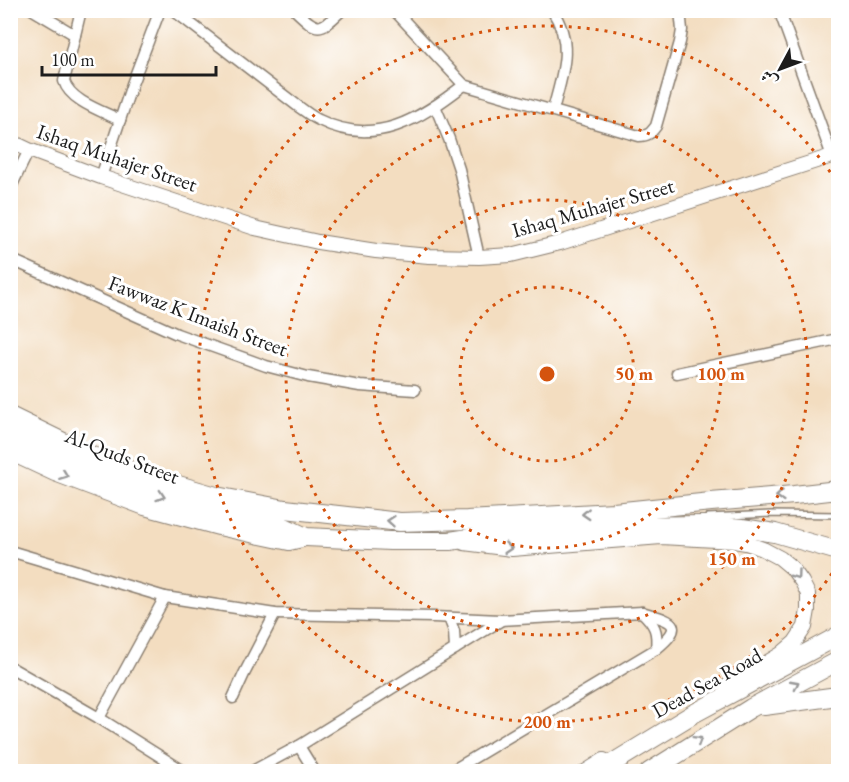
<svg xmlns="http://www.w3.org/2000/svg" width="849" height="782" font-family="'EB Garamond',Amiri,serif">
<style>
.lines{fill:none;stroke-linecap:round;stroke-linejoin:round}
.service-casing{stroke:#887c6e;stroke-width:8}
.minor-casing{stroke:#887c6e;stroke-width:13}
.tertiary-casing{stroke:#887c6e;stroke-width:16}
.primary-casing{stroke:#887c6e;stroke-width:20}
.trunk-casing{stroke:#887c6e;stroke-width:20}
.service{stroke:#fff;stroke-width:5}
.minor{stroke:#fff;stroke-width:10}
.tertiary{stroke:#fff;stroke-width:14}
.primary{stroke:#fff;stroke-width:18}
.trunk{stroke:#fff;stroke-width:18}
.oneway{stroke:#999}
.ring{fill:none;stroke:#d4530e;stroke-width:3;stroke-dasharray:3 6}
.labels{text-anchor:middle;stroke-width:6;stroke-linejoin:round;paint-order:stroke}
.street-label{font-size:21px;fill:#1c1c1c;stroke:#fff}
.centre{fill:#d4530e;stroke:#fff;stroke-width:3}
.ring-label{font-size:18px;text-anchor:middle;font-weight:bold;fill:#d4530e;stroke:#fff;stroke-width:6;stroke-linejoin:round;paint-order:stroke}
</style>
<rect width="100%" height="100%" fill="#fff"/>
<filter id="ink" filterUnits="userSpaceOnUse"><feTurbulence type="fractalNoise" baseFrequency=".0167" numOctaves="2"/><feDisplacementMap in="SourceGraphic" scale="12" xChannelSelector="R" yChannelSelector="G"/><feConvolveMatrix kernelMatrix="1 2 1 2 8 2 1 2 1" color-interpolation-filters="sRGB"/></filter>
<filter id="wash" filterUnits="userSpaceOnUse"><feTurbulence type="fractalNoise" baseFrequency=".008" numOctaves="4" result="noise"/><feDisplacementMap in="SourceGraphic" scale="24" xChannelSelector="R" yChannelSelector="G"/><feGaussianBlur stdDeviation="1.35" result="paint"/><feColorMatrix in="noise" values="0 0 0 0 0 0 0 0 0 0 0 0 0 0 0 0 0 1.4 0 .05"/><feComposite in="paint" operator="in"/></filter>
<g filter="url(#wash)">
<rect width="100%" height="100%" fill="#f3ddc0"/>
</g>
<g filter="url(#ink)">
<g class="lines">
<g class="service-casing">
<path id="service" d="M708,517L771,514L838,515"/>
</g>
<g class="minor-casing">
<g id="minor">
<path d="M33,10L75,35"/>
<path d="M81,10L64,81C70,101 102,111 120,120"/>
<path d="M173,10L299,107C305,111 312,117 319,120C375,148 420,119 464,85"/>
<path d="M295,10C318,32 319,32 342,10"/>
<path d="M394,10L464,85L639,136C648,136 651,133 656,126L680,42L682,30L680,10"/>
<path d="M552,10C575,44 562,75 553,110"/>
<path d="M779,10L832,156"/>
<path d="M435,106L449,139L459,169L479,257"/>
<path d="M101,177L132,84L160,10"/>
<path d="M10,189L29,150"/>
<path d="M10,259L177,334L266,366L308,377L360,386L415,390"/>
<path d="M677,373L838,339"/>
<path d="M10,551L165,597L275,614L434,617L500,620L642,612C670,621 688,623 656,649L450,772"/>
<path d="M642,612C655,625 658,631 656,649"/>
<path d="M449,618L454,631L455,649"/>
<path d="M10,667L99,718L185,772"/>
<path d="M233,698L244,674L275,614"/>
<path d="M99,718L165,597"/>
<path d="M299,746L315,772"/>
<path d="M251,772L299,746L500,621"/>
</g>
</g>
<g class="tertiary-casing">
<g id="tertiary">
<path d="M10,141L29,150L101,177L255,228L318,242L376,251L429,256L479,257L511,255L560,243L838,154"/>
<path d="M464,543L512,549L661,537L734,541L746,543L763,549L780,558L792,568L802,582L808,594V610L805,627L795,642L781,654L726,687"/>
<path d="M585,772L604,760"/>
</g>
</g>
<g class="primary-casing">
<g id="primary">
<path d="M764,706L838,696"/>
<path d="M598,772L693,714L838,636"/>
<path d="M649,772L751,708L838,661"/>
</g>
</g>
<g class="trunk-casing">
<g id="trunk">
<path d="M10,416L92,456L137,473L216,496L285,509L400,522L467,520L614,512L711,502L794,495L838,490"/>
<path d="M10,434L88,470L121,483L220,514L280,525L306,537L390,541H450L495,534H520L621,526L704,525L742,528L775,533L838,551"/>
<path d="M10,451L55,472L145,506L219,526L289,541L302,538"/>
</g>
</g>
<use href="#service" class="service"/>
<use href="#minor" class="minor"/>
<use href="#tertiary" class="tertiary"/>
<use href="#primary" class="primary"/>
<use href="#trunk" class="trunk"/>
</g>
<defs><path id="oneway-chevron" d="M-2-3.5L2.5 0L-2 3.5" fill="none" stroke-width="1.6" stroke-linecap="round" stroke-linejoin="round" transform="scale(1.5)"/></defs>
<g class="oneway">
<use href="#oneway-chevron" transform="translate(64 475) rotate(21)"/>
<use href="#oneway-chevron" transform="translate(161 496) rotate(18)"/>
<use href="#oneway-chevron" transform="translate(780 496) rotate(175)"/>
<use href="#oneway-chevron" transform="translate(586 514) rotate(177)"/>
<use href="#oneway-chevron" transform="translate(391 521) rotate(-175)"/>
<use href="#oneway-chevron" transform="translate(508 548) rotate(4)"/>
<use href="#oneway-chevron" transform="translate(796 575) rotate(54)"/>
<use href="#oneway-chevron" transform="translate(795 684) rotate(-28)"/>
<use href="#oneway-chevron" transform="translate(698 740) rotate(-32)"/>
</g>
</g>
<g class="ring">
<circle cx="547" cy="374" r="87"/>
<circle cx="547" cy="374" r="174"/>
<circle cx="547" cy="374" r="261"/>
<path d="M837 566A348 348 0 1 1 837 182"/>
</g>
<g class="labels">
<g class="street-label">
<text transform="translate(117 158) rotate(19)" y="7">Ishaq Muhajer Street</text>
<text transform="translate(593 208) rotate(-16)" y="7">Ishaq Muhajer Street</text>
<text transform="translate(198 316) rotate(21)" y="7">Fawwaz K Imaish Street</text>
<text transform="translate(122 456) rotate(21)" y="7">Al-Quds Street</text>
<text transform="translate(707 683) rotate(-29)" y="7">Dead Sea Road</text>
</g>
</g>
<circle cx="547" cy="374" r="9" class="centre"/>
<g class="ring-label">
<text x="634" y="380">50 m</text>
<text x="721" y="380">100 m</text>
<text x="732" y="565">150 m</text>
<text x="547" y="728">200 m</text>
</g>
<rect width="849" height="782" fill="none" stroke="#fff" stroke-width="36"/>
<g transform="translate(780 69) rotate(229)" stroke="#ffffff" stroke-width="4.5" paint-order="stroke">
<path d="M0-4.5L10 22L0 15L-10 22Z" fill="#1c1c1c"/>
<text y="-9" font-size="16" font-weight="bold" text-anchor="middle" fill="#1c1c1c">ش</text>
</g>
<path d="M42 66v9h174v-9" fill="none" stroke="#1c1c1c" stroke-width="3"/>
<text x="51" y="66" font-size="18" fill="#1c1c1c" stroke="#ffffff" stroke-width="4.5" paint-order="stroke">100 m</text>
</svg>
